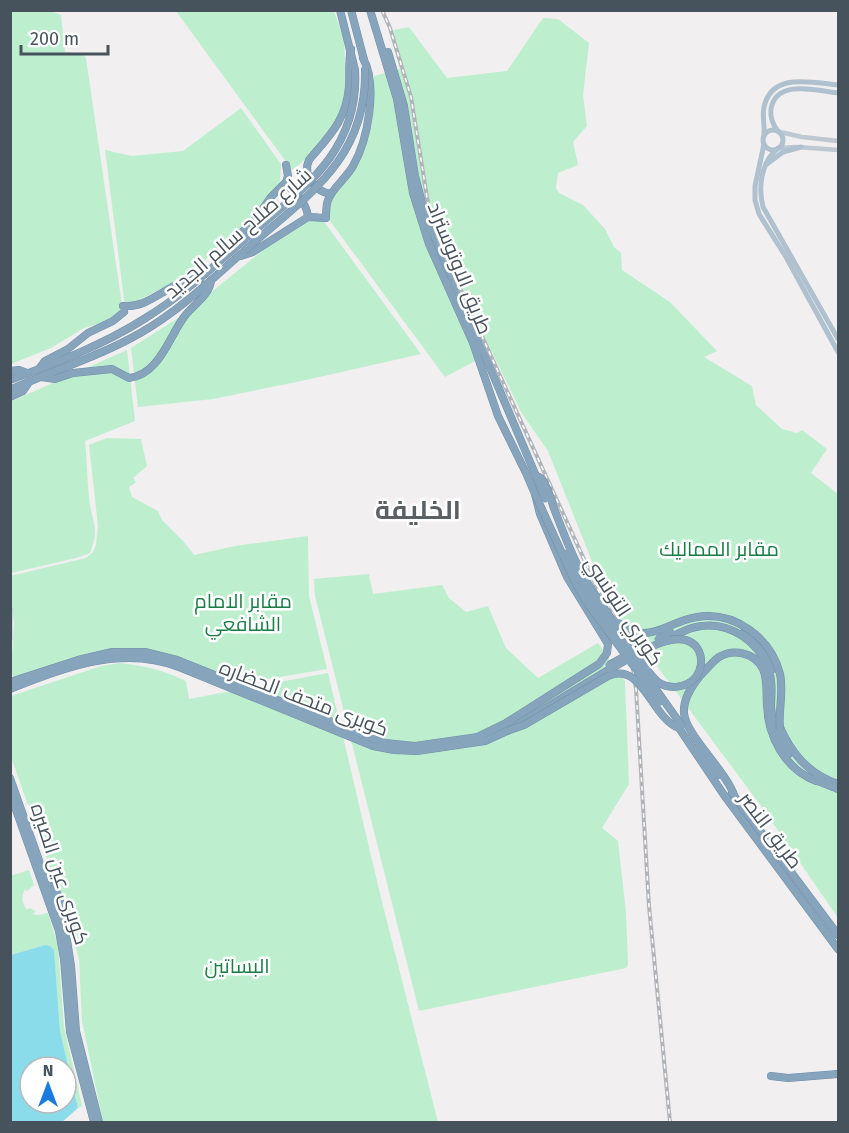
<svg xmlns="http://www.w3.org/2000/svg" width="849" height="1133" font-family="'Fira Sans',Cairo,sans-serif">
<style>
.green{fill:#bdefce}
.water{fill:#8bdceb;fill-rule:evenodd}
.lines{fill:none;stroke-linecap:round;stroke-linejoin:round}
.highway-casing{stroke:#728fa9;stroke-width:8}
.secondary{stroke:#bdc8d3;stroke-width:4.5}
.primary{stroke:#afc0ce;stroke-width:5}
.highway{stroke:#87a4bd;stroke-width:7}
.rail-casing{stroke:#b1b4b9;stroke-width:4}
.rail{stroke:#fff;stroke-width:1.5;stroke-dasharray:4.5;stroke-linecap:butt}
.highway-bridge-casing{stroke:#728fa9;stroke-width:8;stroke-linecap:butt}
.highway-bridge{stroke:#87a4bd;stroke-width:7}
.labels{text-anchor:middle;stroke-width:5;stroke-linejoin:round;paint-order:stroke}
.street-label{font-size:20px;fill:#47535c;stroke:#fff}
.park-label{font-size:20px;fill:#187e46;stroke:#fff}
.district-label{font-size:26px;font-weight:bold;fill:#5b6064;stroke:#fff}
</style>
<rect width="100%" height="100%" fill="#f1efef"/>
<g class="green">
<path d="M11,11H51L61,15L65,52L83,54L86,58L122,305L119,313L108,321L84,328L51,348L11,364Z"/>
<path d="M176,11H334L344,39L346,88L344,103L341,114L322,140L306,159L292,170Z"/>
<path d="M543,18L558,19L589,43L583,95L587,126L573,142L578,165L558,173L556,188L559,193L583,205L605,229L614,247L621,253L622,270L670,302L717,351L704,357L752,386L756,405L782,429L797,433L802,430L827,449L811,473L838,494V918L764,810L607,599L548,451L521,412L492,352L445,377L324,213L367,138L374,93V76L400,69L389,31L409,27L447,78L507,71Z"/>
<path d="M241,108L281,164L280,185L249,224L183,278L125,307L105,150L132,156L183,151Z"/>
<path d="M317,212L421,354L306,380L213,399L138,407L131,348L184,314L272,243Z"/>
<path d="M127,350L135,421L85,441C87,460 87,479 89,498C92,522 100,528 90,553L76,558L11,573L10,402Z"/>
<path d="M107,438L141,439L147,466L133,478L136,482L129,487L132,497L158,511L162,520L184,542L194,555L235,546L308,536L309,596L327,669L240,684L197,667L189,660L147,649H127L14,678L11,671L14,623L11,603L10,576L86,558L93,552L96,545L98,526L89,445Z"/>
<path d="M369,574L373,594L442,585L449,598L466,612L488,606L506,648L538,678L598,643L625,681L629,784L602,828L618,841L626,912L628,965L626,968L419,1011L315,596L314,579Z"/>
<path d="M120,663C143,666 164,670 186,681L189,699L328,673L381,898L438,1122H103L82,1021L79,959L62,901L11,757V696L101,666Z"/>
<path d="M29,870L34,885L27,891L25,890L27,886C21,894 21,902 27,910L29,908L36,911L33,914L38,915L48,913L58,946L64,1027L82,1106L78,1108L60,1031L54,950L50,946L45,945L11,955L10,876Z"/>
</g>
<path class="water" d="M45,945L50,946L54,950L60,1031L78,1108L62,1122H11V955ZM30,1067H66V1103H30Z"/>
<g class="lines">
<g class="highway-casing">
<g id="highway">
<path d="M340,10L355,70"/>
<path d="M351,10L364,60"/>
<path d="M370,10L397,99L413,193L429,244L473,343L498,416L526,473L535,494L540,514L567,577L608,644L607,653L599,664L506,723L475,738"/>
<path d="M388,52L404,106L415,176L425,214L536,476"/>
<path d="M284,185C295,189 307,204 308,217"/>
<path d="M331,194C316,192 302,175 309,160C329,136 346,121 349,87C350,74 348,62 351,49"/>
<path d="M230,252L232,242L255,220L271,197L286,182L288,176L286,165"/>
<path d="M241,256L253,252L308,217L326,218C326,212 326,205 328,200C331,190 347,177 353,166C368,140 378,85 363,58"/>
<path d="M123,306C152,309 171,278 200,279"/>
<path d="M39,369L45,361L68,349L88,333L113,321L124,312"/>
<path d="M10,371L19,370L27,373"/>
<path d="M41,377L55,379L73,373L112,369L129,378C159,375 169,337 184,317C192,305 210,296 211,280"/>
<path d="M10,380C56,363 103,345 144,319C178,298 208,272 238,245"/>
<path d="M10,390C54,370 101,356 142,332C180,310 211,280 244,251"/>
<path d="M10,397L23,391L29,382"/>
<path d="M744,632L760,646L773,669"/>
<path d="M666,640C676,635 685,629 696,627C729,620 762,642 770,675C773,686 771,696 771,707C772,724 778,741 788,755"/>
<path d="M10,682L78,660L112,652H145L177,660L385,743L415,746L478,737"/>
<path d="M10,689C64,667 122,645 179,667L373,746L394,750L417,751L485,741L507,731L610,669"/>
<path d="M779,725C791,753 808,774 838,784"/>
<path d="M679,728L724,795L838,949"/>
<path d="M698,748L718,775"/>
<path d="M10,778L67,940L71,966L76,1031L99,1122"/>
<path d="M813,779L838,789"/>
<path d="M10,793L59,931L64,959L70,1032L94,1122"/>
<path d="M732,793L838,935"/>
<path d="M734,795C726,771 685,734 684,713C683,699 691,687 700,676C706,670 712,662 719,657C734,648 755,653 763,669C768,680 766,693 767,705C768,737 785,769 816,781"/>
<path d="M55,881L56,890L65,916"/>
<path d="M771,1076L788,1078L838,1074"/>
</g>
</g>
<g class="secondary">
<path d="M780,132L802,137L838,141"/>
<path d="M778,148L797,147L838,150"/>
</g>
<g class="primary">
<circle cx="773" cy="140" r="10"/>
<path d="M778,131C773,125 770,117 771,109C776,78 819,91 838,93"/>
<path d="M764,136C765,126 762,116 764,107C772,71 813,83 838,85"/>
<path d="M764,144L755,186V200L759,214L786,257L838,352"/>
<path d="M777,149C761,163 758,187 763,207L838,339"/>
<path d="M767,164L783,152L801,147"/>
<path d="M10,609V639"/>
</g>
<use href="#highway" class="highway"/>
<g class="rail-casing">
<path id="rail" d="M382,10L390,28L411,97L429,210L443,251L599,592L629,640L636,689L649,906L670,1122"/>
</g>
<use href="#rail" class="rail"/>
<g class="highway-bridge-casing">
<g id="highway-bridge">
<path d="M238,245C295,194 360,156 355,70"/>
<path d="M244,251C305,197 368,160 365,68"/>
<path d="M536,476C539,477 541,477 543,481C549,489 551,501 555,511C562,529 569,548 578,566C592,594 613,620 631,646C639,657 647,673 658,682C669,690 687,688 696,677C701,670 703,660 699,651C683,620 630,659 610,669"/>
<path d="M536,476L545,499"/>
<path d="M535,494L576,584L588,604L660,702"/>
<path d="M567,553L580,581L592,599L682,726"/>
<path d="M616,621C648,648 665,622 697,617C735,611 771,638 780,674C784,692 778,711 780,729"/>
<path d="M658,639L671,632"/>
<path d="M609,665L629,654"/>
<path d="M507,731L524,725L608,676C643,661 651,718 679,728"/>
</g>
</g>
<use href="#highway-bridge" class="highway-bridge"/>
</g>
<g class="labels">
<g class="street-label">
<text transform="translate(238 233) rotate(-41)" y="7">شارع صلاح سالم الجديد</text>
<text transform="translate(460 268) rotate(68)" y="7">طريق الاوتوستراد</text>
<text transform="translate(624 611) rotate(57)" y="7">كوبري التونسي</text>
<text transform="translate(304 698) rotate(21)" y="7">كوبرى متحف الحضاره</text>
<text transform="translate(771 830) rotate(53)" y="7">طريق النصر</text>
<text transform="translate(60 874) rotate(72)" y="7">كوبرى عين الصيره</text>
</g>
<g class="park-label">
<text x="719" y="556">مقابر المماليك</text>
<text x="243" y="608">مقابر الامام<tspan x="243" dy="23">الشافعي</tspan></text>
<text x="237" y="973">البساتين</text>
</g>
<g class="district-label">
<text x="418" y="519">الخليفة</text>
</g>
</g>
<rect width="849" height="1133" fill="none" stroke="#47535c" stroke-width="24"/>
<g transform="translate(48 1085)"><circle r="28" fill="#ffffff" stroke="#b5babe" stroke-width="1.5"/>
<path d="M0-4.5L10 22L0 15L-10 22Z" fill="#1a7ae0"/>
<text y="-9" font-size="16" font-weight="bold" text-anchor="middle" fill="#47535c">N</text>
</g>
<path d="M21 45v9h87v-9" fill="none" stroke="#47535c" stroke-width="3"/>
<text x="30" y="45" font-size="18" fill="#47535c" stroke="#ffffff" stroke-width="4.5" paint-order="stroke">200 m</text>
</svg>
